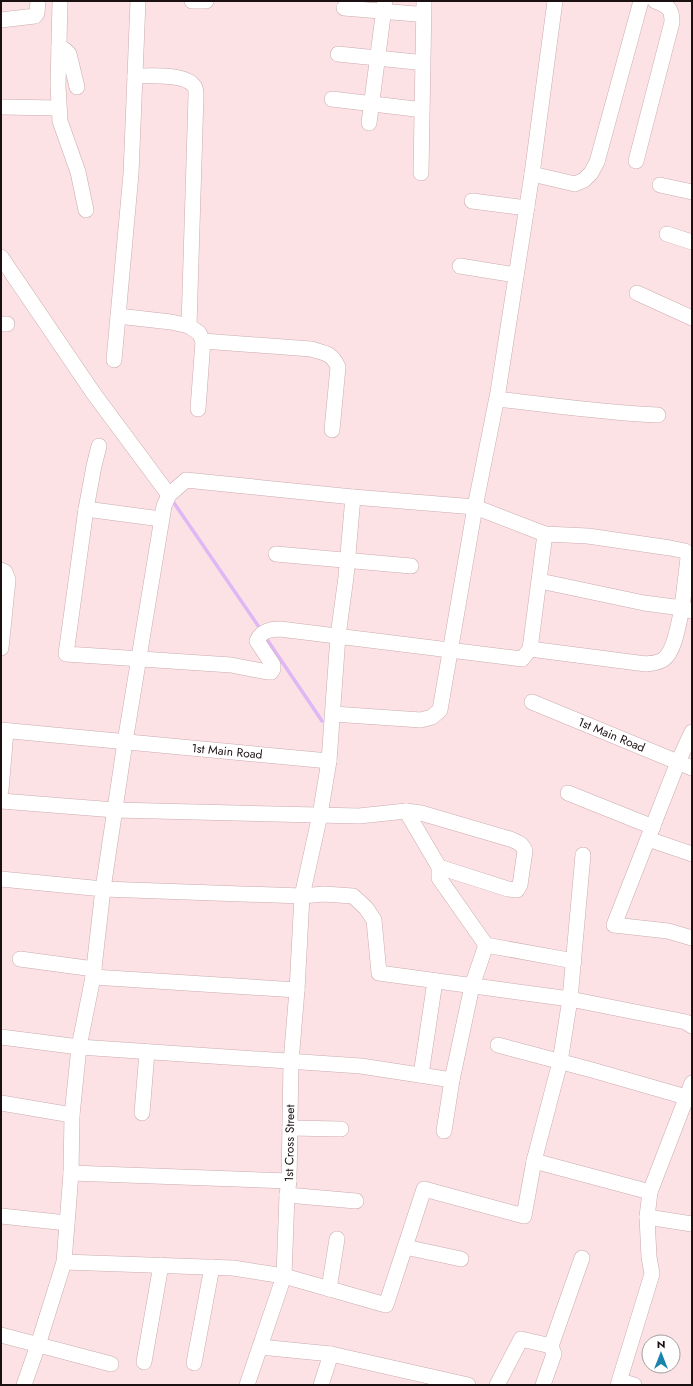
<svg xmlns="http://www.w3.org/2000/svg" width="693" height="1386" font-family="Jost,sans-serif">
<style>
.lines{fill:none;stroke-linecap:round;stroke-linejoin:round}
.stream{stroke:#dfb7f4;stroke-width:3.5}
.minor-casing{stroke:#caabaf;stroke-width:16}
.minor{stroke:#fff;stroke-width:15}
.labels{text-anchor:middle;stroke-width:3;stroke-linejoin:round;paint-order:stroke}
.street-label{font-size:12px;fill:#1a0f11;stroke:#fff}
</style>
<rect width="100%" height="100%" fill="#fce2e5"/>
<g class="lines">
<g class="stream">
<path d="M172,500L261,630"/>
<path d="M264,635L322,721"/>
</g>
<g class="minor-casing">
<g id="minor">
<path d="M60,1L58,86L60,121L78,172L86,210"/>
<path d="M192,1H206"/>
<path d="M344,8L416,14"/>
<path d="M1,20L35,16L37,13L38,1"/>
<path d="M59,47L65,50L69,54L77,87"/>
<path d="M338,54L416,62"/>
<path d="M135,76C150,76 185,73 194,86C196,88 196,92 196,95L189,326"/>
<path d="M332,99L415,109"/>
<path d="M1,107L59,108"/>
<path d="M369,123L385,1"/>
<path d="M636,161L672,22C672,8 668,6 655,1"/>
<path d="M421,173L424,1"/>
<path d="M532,174L575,184L584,180L591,173L597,162L641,1"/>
<path d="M660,185L692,192"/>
<path d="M472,201L527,208"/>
<path d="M667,234L692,242"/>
<path d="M1,257L94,394L169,495"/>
<path d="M460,266L516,275"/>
<path d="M637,293L692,318"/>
<path d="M118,316L171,322L189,326L199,333L203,341L311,349C325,353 332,353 338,367L332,430"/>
<path d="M1,324H7"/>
<path d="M114,360L131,174L138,1"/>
<path d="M497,399C551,405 604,413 658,415"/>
<path d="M198,409L203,341"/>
<path d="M86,509L94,466L99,446"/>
<path d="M161,519L86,509L66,654L231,665L267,672H271L273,669V665L257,641C261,631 270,629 280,629L522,659L530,649L545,534"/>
<path d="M276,554L411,566"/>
<path d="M1,570L5,572L8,580L1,648"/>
<path d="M540,581L644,603L682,608L688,558L687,554L685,551L670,548L588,536L545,534L475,507L353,497L186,480L169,495L164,506L125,742L103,889L302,896L324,894L353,896L366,908L374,920L379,973L570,999L686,1022L692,1026"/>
<path d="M530,649L646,664C653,663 659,663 664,659C675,651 679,621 682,608L692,611"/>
<path id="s1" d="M532,702L692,768"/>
<path d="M333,714L421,720L432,717L440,710L475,507L498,392L532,174L555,1"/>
<path id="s2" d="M1,730L329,761"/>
<path d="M692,732L678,762L614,925L668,931L692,938"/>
<path d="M1,790L6,731"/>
<path d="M568,793L653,827"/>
<path d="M1,801L115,810L359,816L406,811L421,813L510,839C517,842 522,843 525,851L520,885L517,890L508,889L439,867"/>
<path d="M406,811L439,867V878L486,945L574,961"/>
<path d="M648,839L692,854"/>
<path d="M1,879L103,889L93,977L79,1047L72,1115L71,1173L64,1262L38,1345L24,1385"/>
<path d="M20,959L94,969"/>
<path d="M93,977L297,990"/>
<path d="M1,1037L79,1047L361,1066L452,1080"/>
<path d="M498,1045L592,1070L686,1097"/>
<path d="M421,1075L435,981"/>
<path d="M1,1103L72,1115"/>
<path d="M142,1113L147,1052"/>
<path d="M290,1128L341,1129"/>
<path d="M444,1131L452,1080L472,986L486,945"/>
<path d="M534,1161L650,1192"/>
<path d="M71,1173L289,1181"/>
<path d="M287,1195L356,1201"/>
<path d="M1,1216L67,1223"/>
<path d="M647,1217L692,1224"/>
<path d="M405,1247L461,1259"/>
<path d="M64,1262L233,1268L284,1276L386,1305L424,1189L524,1216L534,1161L560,1062L570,999L583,855"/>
<path d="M329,1289L337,1239"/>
<path d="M1,1335L111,1364"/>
<path d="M260,1347L331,1354L468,1385"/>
<path d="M144,1362L161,1265"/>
<path d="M194,1363L212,1267"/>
<path d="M620,1381L634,1385"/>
<path id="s3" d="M247,1385L284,1276L287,1195L289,1181L291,1062L297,990L302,896L320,815L329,761L338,636L346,577L353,497"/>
<path d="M321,1385L331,1354"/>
<path d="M497,1385L521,1339L551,1346"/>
<path d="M543,1385L554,1354L551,1346L582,1258"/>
<path d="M618,1385L652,1274L649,1257L647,1217L650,1192L692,1083"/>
</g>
</g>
<use href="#minor" class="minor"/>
</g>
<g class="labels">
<g class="street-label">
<text dy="4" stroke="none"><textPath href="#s1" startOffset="86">1st Main Road</textPath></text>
<text dy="4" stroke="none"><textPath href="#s2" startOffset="227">1st Main Road</textPath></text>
<text dy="4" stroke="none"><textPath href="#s3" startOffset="248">1st Cross Street</textPath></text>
</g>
</g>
<rect width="693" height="1386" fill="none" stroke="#1a0f11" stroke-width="4"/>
<g transform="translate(661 1354)"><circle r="19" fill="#ffffff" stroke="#a39fa0"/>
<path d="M0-3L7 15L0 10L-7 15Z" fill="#1a84ac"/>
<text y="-6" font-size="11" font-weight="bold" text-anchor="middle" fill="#1a0f11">N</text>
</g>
</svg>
